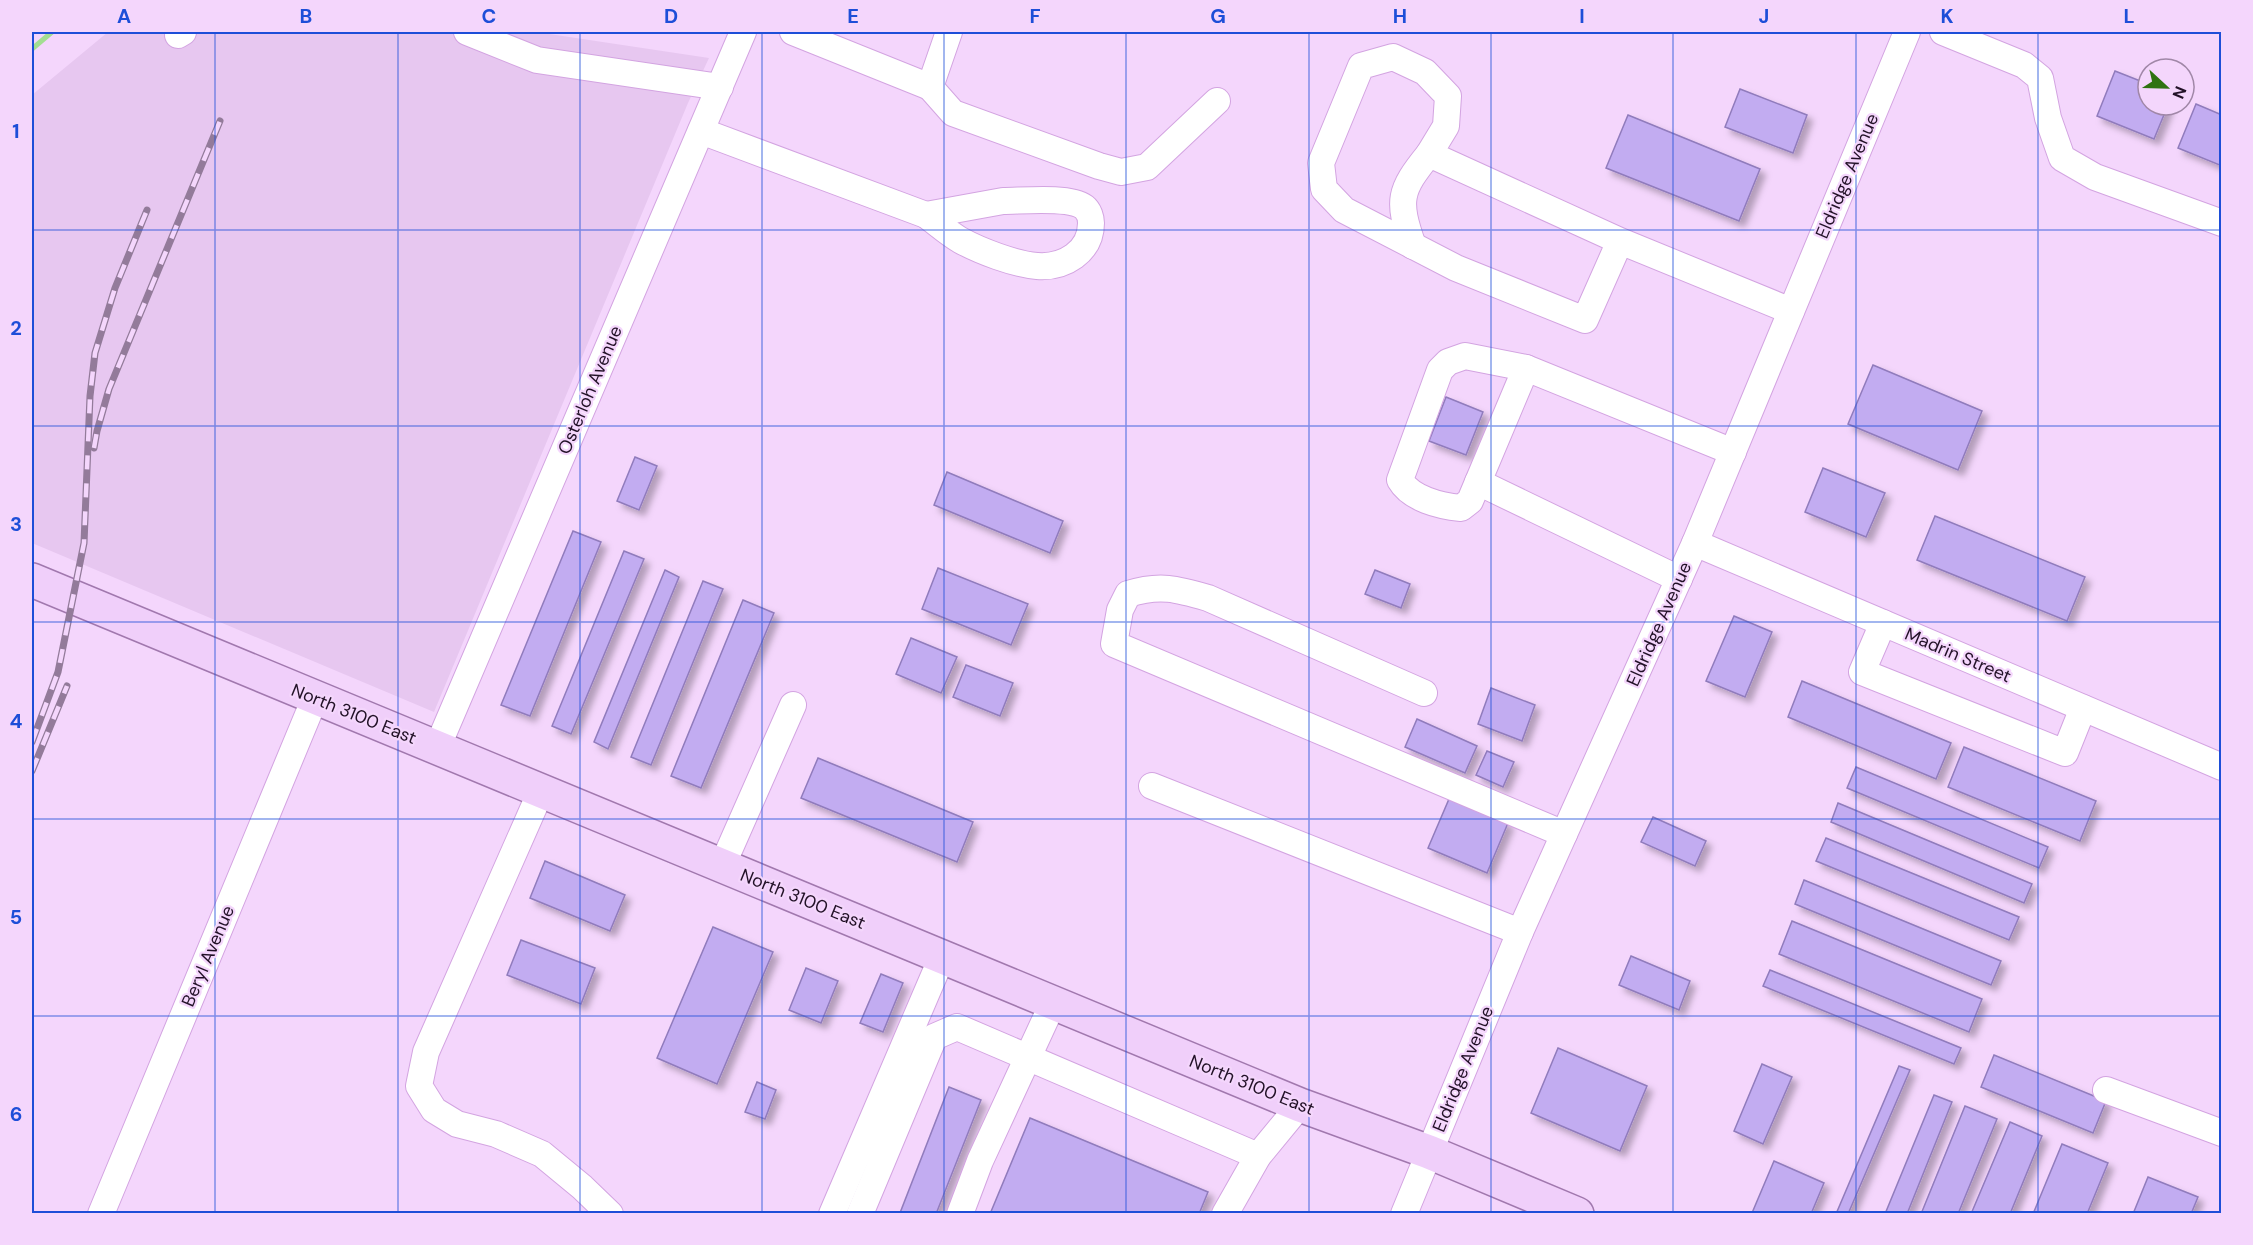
<svg xmlns="http://www.w3.org/2000/svg" width="2253" height="1245" font-family="'DM Sans',sans-serif">
<style>
.built{fill:#e7c7f0}
.lines{fill:none;stroke-linecap:round;stroke-linejoin:round}
.stream{stroke:#a3de92;stroke-width:5}
.building{fill:#c2acf1;stroke:#907bbc;stroke-width:1.5;filter:url(#shadow)}
.minor-casing{stroke:#d3a4e1;stroke-width:28}
.major-casing{stroke:#a178ae;stroke-width:36}
.minor{stroke:#fff;stroke-width:26}
.major{stroke:#f0cffa;stroke-width:33}
.rail-casing{stroke:#937b9a;stroke-width:7}
.rail{stroke:#f4d6fc;stroke-width:4.5;stroke-dasharray:14;stroke-linecap:butt}
.grid{fill:none;stroke:#1d4ed8;stroke-width:1.5;stroke-opacity:0.55}
.labels{text-anchor:middle;stroke-width:4.5;stroke-linejoin:round;paint-order:stroke}
.street-label{font-size:18px;fill:#221127;stroke:#f4d6fc}
.neatline{fill:none;stroke:#1d4ed8;stroke-width:2}
.grid-label{font-size:20px;text-anchor:middle;font-weight:bold;fill:#1d4ed8}
</style>
<defs>
<filter id="shadow"><feDropShadow dx="5.5" dy="5.5" stdDeviation="3" flood-color="#0004"/></filter>
</defs>
<rect width="100%" height="100%" fill="#f4d6fc"/>
<path class="built" d="M108,32H536L709,58L688,103L434,712L32,543V95Z"/>
<g class="lines">
<path class="stream" d="M32,49L52,32"/>
</g>
<g class="building">
<path d="M2115,71L2148,84V105H2168L2154,139L2097,116Z"/>
<path d="M1740,89L1807,115L1793,153L1725,127Z"/>
<path d="M2196,104L2222,115V166L2178,148Z"/>
<path d="M1628,115L1760,169L1739,221L1606,168Z"/>
<path d="M1873,365L1982,411L1958,470L1848,424Z"/>
<path d="M1446,397L1483,412L1466,455L1429,441Z"/>
<path d="M635,457L657,466L639,510L617,501Z"/>
<path d="M1823,468L1885,493L1866,537L1805,512Z"/>
<path d="M947,472L1063,521L1050,553L934,505Z"/>
<path d="M1935,516L2085,577L2067,621L1917,560Z"/>
<path d="M573,531L601,542L530,716L501,705Z"/>
<path d="M624,551L644,559L571,734L552,726Z"/>
<path d="M938,568L1028,604L1011,645L922,609Z"/>
<path d="M665,570L679,577L608,749L594,742Z"/>
<path d="M1375,570L1410,584L1401,608L1365,594Z"/>
<path d="M703,581L723,589L651,765L631,757Z"/>
<path d="M743,600L774,613L701,788L671,776Z"/>
<path d="M1734,616L1772,632L1745,697L1706,681Z"/>
<path d="M911,638L957,657L941,693L896,674Z"/>
<path d="M966,665L1013,683L1000,716L953,697Z"/>
<path d="M1802,681L1951,743L1936,779L1788,717Z"/>
<path d="M1491,688L1535,705L1522,741L1478,724Z"/>
<path d="M1417,719L1477,746L1465,773L1405,747Z"/>
<path d="M1964,747L2096,801L2080,841L1948,787Z"/>
<path d="M1487,751L1514,762L1503,787L1476,775Z"/>
<path d="M818,758L973,822L957,862L801,798Z"/>
<path d="M1856,767L2048,847L2039,868L1847,788Z"/>
<path d="M1449,799L1508,823L1487,873L1428,848Z"/>
<path d="M1838,803L2032,884L2024,903L1831,822Z"/>
<path d="M1653,817L1706,841L1695,866L1641,842Z"/>
<path d="M1826,838L2019,917L2009,940L1816,861Z"/>
<path d="M545,861L625,895L610,931L530,898Z"/>
<path d="M1804,880L2001,961L1991,985L1795,904Z"/>
<path d="M1792,921L1982,999L1969,1032L1779,954Z"/>
<path d="M713,927L773,952L717,1084L657,1058Z"/>
<path d="M521,940L595,968L581,1004L507,975Z"/>
<path d="M1631,956L1690,981L1679,1010L1619,985Z"/>
<path d="M806,968L838,981L821,1023L789,1010Z"/>
<path d="M1770,970L1961,1048L1954,1064L1763,986Z"/>
<path d="M881,974L903,983L883,1032L860,1023Z"/>
<path d="M1558,1048L1647,1086L1620,1151L1531,1113Z"/>
<path d="M1994,1055L2106,1101L2093,1133L1981,1087Z"/>
<path d="M1762,1064L1792,1077L1763,1144L1734,1131Z"/>
<path d="M1899,1066L1910,1070L1848,1214H1836Z"/>
<path d="M757,1082L776,1090L765,1119L745,1112Z"/>
<path d="M949,1087L981,1100L936,1214H902L900,1213Z"/>
<path d="M1934,1095L1952,1102L1907,1214H1885Z"/>
<path d="M1965,1106L1997,1119L1958,1214H1921Z"/>
<path d="M1030,1118L1208,1192L1199,1214H990Z"/>
<path d="M2010,1122L2042,1136L2010,1214H1971Z"/>
<path d="M2062,1144L2108,1163L2087,1214H2033Z"/>
<path d="M1774,1161L1824,1183L1811,1214L1752,1213Z"/>
<path d="M2148,1177L2198,1197L2191,1214H2133Z"/>
</g>
<g class="lines">
<g class="minor-casing">
<g id="minor">
<path d="M467,32L537,60L720,87"/>
<path d="M793,32L930,87"/>
<path d="M949,32L930,87L953,113L1099,166L1121,172L1147,167L1217,101"/>
<path d="M1943,32L2024,65L2040,78L2048,118L2062,158L2095,177L2222,223"/>
<path d="M178,35L183,32"/>
<path d="M701,131L926,215"/>
<path d="M1003,201C1022,201 1069,196 1084,207C1089,211 1091,218 1091,223C1091,252 1064,268 1037,266C1014,264 980,251 960,240C948,233 937,223 926,215Z"/>
<path d="M1620,241L1585,320L1456,268L1344,210L1324,189L1321,163L1361,66L1393,57L1425,72L1448,96L1446,126L1429,154L1620,241L1791,311"/>
<path d="M1413,246C1397,200 1399,191 1429,154"/>
<path d="M1465,356L1526,368L1470,501L1461,508C1440,506 1411,499 1400,480L1440,370L1448,362Z"/>
<path d="M1526,368L1733,452"/>
<path d="M1478,482L1679,579"/>
<path d="M1695,543L2222,767"/>
<path d="M1883,623L1862,672L2065,753L2083,708"/>
<path d="M1424,693L1208,598C1177,589 1160,584 1128,594L1120,610L1114,644L1564,834"/>
<path d="M437,748L743,32"/>
<path d="M1152,786L1520,932"/>
<path d="M541,791L426,1052L419,1086L434,1110L457,1124L496,1134L542,1154L582,1187L610,1214"/>
<path d="M722,866L793,705"/>
<path d="M2106,1090L2222,1133"/>
<path d="M101,1214L315,698"/>
<path d="M832,1214L942,957"/>
<path d="M860,1214L934,1037L957,1027L1258,1156"/>
<path d="M960,1214L980,1161L1053,1003"/>
<path d="M1225,1214L1258,1156L1300,1105"/>
<path d="M1404,1214L1520,932L1695,543L1907,32"/>
</g>
</g>
<g class="major-casing">
<path id="major" d="M32,580L1300,1105L1429,1152L1577,1214"/>
</g>
<use href="#minor" class="minor"/>
<use href="#major" class="major"/>
<g class="rail-casing">
<g id="rail">
<path d="M94,448L97,431L109,389L220,121"/>
<path d="M32,742L58,672L84,543L90,396L95,353L115,288L147,210"/>
<path d="M32,771L67,686"/>
</g>
</g>
<use href="#rail" class="rail"/>
</g>
<path class="grid" d="M215,32V1214M398,32V1214M580,32V1214M762,32V1214M944,32V1214M1126,32V1214M1309,32V1214M1491,32V1214M1673,32V1214M1856,32V1214M2038,32V1214M32,230H2222M32,426H2222M32,622H2222M32,819H2222M32,1016H2222"/>
<g class="labels">
<g class="street-label">
<text transform="translate(1847 176) rotate(-67)" y="6">Eldridge Avenue</text>
<text transform="translate(590 390) rotate(-67)" y="6">Osterloh Avenue</text>
<text transform="translate(1659 624) rotate(-66)" y="6">Eldridge Avenue</text>
<text transform="translate(1958 655) rotate(23)" y="6">Madrin Street</text>
<text transform="translate(354 714) rotate(22)" y="6">North 3100 East</text>
<text transform="translate(803 899) rotate(22)" y="6">North 3100 East</text>
<text transform="translate(208 956) rotate(-67)" y="6">Beryl Avenue</text>
<text transform="translate(1463 1069) rotate(-68)" y="6">Eldridge Avenue</text>
<text transform="translate(1252 1085) rotate(22)" y="6">North 3100 East</text>
</g>
</g>
<rect width="2253" height="1245" fill="none" stroke="#f4d6fc" stroke-width="66"/>
<g transform="translate(2166 87) rotate(112)"><circle r="28" fill="#f4d6fc" stroke="#a087a7" stroke-width="1.5"/>
<path d="M0-4.5L10 22L0 15L-10 22Z" fill="#2f7311"/>
<text y="-9" font-size="16" font-weight="bold" text-anchor="middle" fill="#221127">N</text>
</g>
<rect x="33" y="33" width="2187" height="1179" class="neatline"/>
<g class="grid-label">
<text x="124" y="23">A</text>
<text x="306" y="23">B</text>
<text x="489" y="23">C</text>
<text x="671" y="23">D</text>
<text x="853" y="23">E</text>
<text x="1035" y="23">F</text>
<text x="1218" y="23">G</text>
<text x="1400" y="23">H</text>
<text x="1582" y="23">I</text>
<text x="1764" y="23">J</text>
<text x="1947" y="23">K</text>
<text x="2129" y="23">L</text>
<text x="16" y="138">1</text>
<text x="16" y="335">2</text>
<text x="16" y="531">3</text>
<text x="16" y="728">4</text>
<text x="16" y="924">5</text>
<text x="16" y="1121">6</text>
</g>
</svg>
